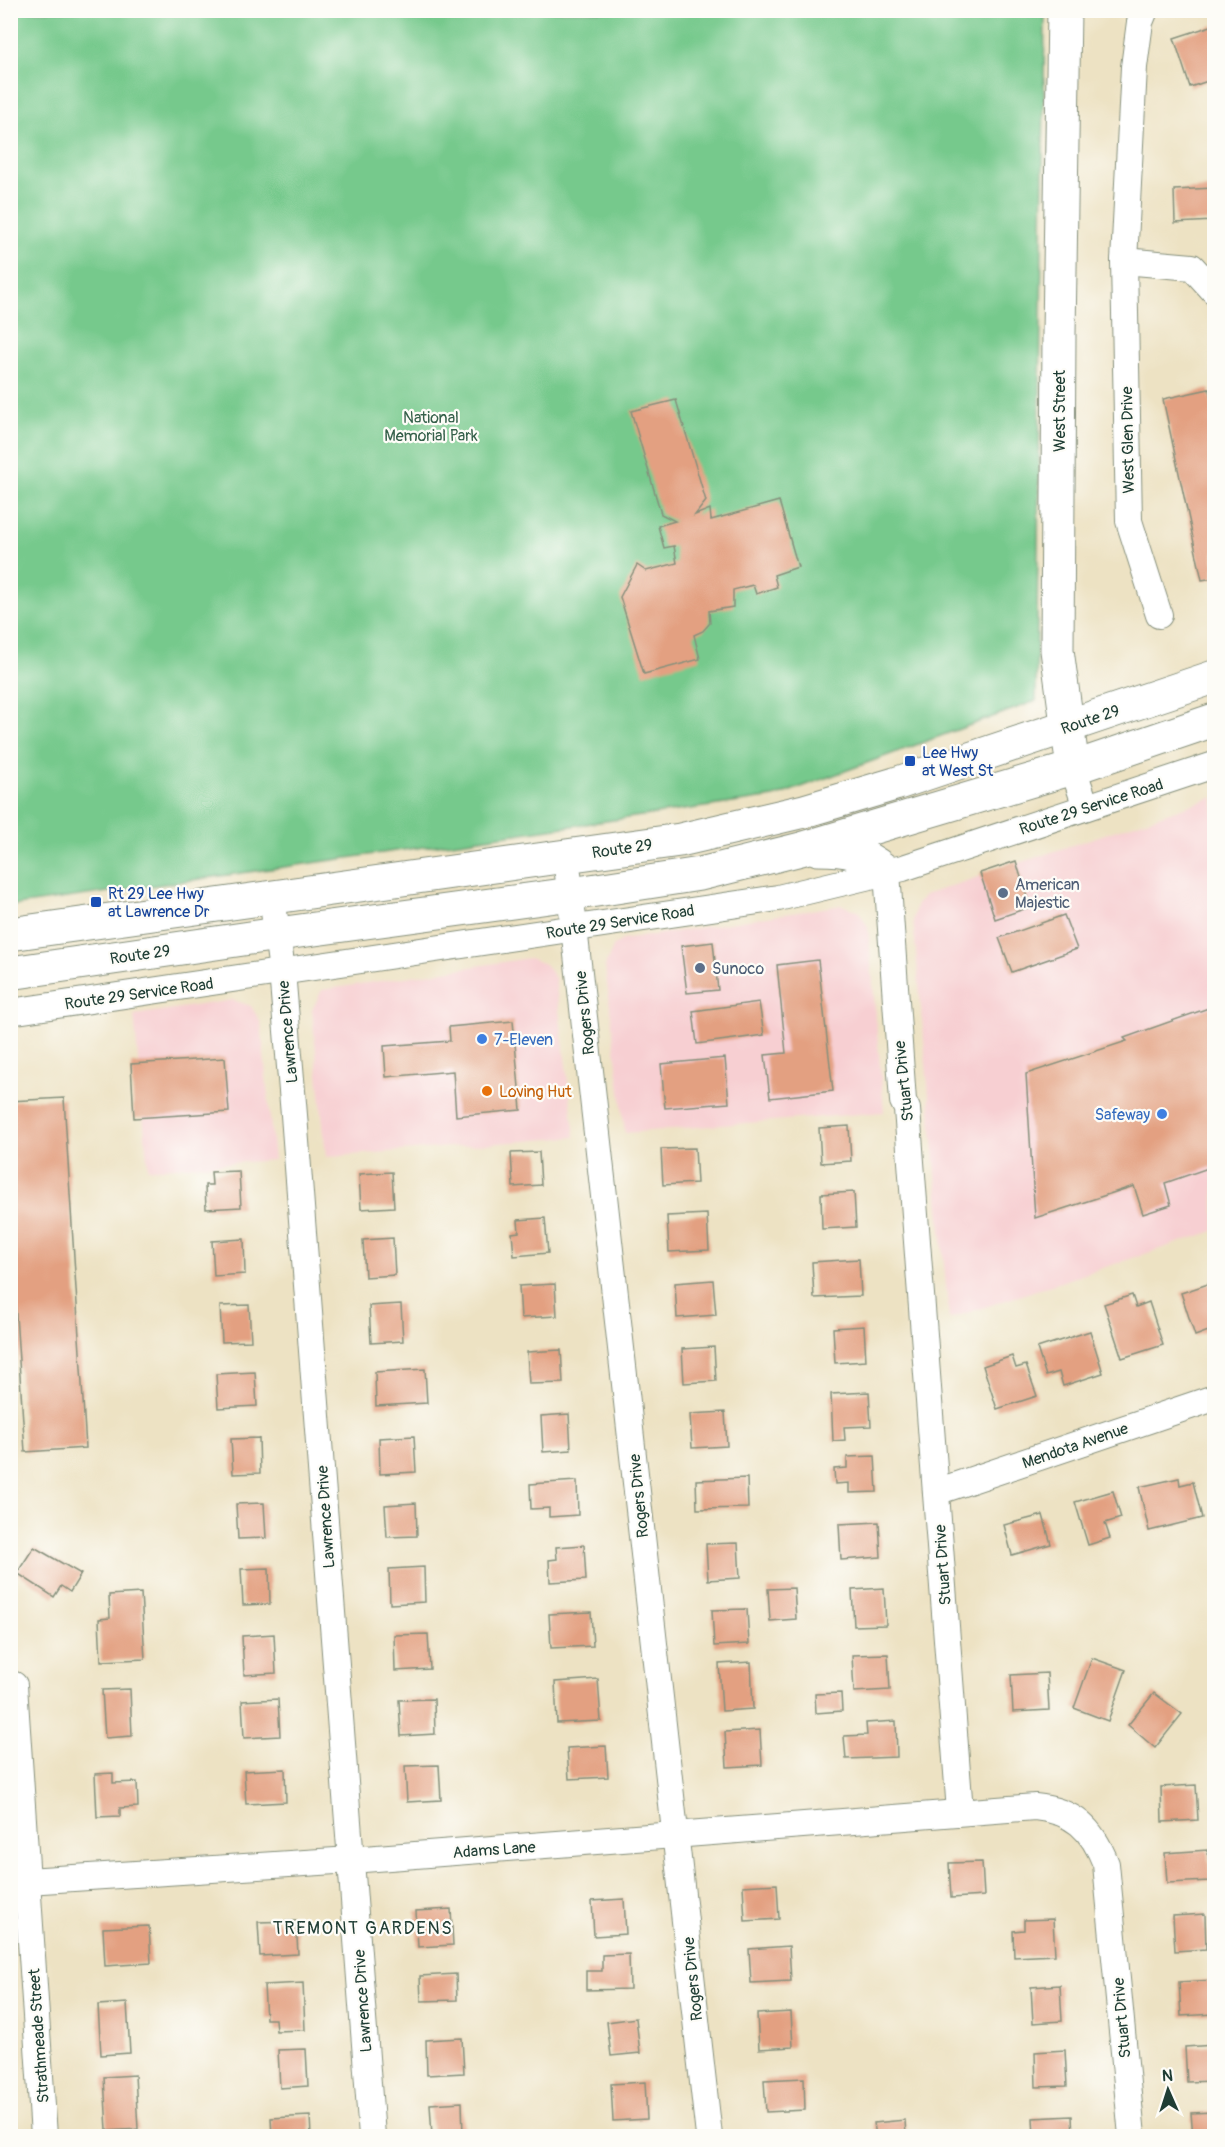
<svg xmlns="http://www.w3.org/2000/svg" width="1225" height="2147" font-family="Pangolin,sans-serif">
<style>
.built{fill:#f7cfd2}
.green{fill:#76c98c;stroke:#4a8360;stroke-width:1.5}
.building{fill:#e3a081}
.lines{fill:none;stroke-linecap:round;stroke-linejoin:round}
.minor-casing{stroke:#86907c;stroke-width:28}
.secondary-casing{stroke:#86907c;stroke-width:35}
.primary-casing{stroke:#86907c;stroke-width:35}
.minor{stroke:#fff;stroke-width:26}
.secondary{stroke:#fff;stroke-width:33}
.primary{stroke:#fff;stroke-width:33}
.transit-dot{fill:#1a4fb4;stroke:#fdfcf7;stroke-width:2}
.service-dot{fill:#5c6f8a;stroke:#fdfcf7;stroke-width:2}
.shop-dot{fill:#3f7fe0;stroke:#fdfcf7;stroke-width:2}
.food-dot{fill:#e8710a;stroke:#fdfcf7;stroke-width:2}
.labels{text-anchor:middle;stroke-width:4.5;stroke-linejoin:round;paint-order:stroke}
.street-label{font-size:16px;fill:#1f3d34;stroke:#fdfcf7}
.park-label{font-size:16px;fill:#35604a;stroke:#fdfcf7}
.transit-label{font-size:16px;fill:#164399;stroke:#fdfcf7;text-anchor:start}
.service-label{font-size:16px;fill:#4e5e75;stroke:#fdfcf7;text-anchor:start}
.shop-label{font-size:16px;fill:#366cbe;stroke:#fdfcf7;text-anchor:start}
.food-label{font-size:16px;fill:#c56008;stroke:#fdfcf7;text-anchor:start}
.neighbourhood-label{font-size:18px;letter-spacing:1.5px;fill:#1f3d34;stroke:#fdfcf7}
</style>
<rect width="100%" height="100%" fill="#fdfcf7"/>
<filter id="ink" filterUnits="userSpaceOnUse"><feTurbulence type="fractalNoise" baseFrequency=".0167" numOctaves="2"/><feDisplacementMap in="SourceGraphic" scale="12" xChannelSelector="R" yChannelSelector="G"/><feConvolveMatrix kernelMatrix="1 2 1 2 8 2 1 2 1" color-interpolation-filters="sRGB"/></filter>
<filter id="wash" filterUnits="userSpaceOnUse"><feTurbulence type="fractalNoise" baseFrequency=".008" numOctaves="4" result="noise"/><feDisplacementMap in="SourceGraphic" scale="24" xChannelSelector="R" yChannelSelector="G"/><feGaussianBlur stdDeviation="1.35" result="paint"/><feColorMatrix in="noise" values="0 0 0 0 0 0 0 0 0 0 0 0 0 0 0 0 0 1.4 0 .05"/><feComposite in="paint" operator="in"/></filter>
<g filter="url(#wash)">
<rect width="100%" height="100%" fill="#ede2c3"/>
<g class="built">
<path d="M1214,797V1231L949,1319L913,919L916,906L925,895Z"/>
<path d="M842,905L859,912L868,927L884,1112L625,1133L605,966L614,945L622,940Z"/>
<path d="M529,958L545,964L555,978L575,1137L326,1157L312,1010L322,990Z"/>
<path d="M233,1000L251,1006L261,1023L274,1160L148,1169L134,1015Z"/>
</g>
<path class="green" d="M10,11H1045L1036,701L774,797L11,906Z"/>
<g id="blocks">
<g class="building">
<path d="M1214,25V79L1190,87L1174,38Z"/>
<path d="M1214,188V221L1175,223L1174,190Z"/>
<path d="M1209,389L1214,415V578L1202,580L1163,399Z"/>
<path d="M676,400L706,501L695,515L710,509L711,520L779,501L798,567L774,575L777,587L756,594L753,585L733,590V607L709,611L710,623L703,631L694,635L700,659L644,674L620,597L637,565L646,571L677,563L674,546L664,548L658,526L675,521L661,514L631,411Z"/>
<path d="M1016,861L1030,907L995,919L980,873Z"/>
<path d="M1064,915L1077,949L1012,972L999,938Z"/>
<path d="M713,942L718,990L687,993L681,946Z"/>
<path d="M818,960L833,1091L770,1098L765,1055L786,1053L777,965Z"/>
<path d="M759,1002L764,1035L697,1044L693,1011Z"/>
<path d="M1214,1006V1166L1165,1183L1171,1205L1143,1214L1134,1186L1035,1218L1026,1074L1127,1041L1124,1038Z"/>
<path d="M513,1021L521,1110L456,1116L453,1071L386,1077L384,1046L450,1041L449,1027Z"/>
<path d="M225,1058L229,1112L134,1118L131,1064Z"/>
<path d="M725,1058L729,1103L665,1108L661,1064Z"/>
<path d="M64,1098L86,1448L25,1452L10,1224V1101Z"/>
<path d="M849,1126L851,1161L821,1163L819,1128Z"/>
<path d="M695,1148L697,1183L663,1185L661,1149Z"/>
<path d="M539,1152L541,1185L513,1187L511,1153Z"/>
<path d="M239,1171L241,1207L206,1209L205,1185H212L211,1172Z"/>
<path d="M392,1172L394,1207L361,1209L359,1174Z"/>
<path d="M854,1192L856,1227L822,1229L821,1194Z"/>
<path d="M707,1214L709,1250L669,1252L667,1216Z"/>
<path d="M545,1218L548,1253L514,1256L512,1233L519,1232L518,1220Z"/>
<path d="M393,1238L395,1275L365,1277L363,1240Z"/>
<path d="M244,1239L245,1274L214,1276L212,1241Z"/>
<path d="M859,1259L861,1296L814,1298L812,1262Z"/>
<path d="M713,1280L716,1315L677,1318L675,1283Z"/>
<path d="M1214,1282V1329L1195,1336L1181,1293Z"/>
<path d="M555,1284L557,1316L521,1318L519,1286Z"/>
<path d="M1132,1295L1136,1307L1149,1302L1163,1345L1122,1358L1104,1304Z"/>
<path d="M401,1304L403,1341L371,1343L369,1306Z"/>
<path d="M249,1305L251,1341L222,1342L220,1306Z"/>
<path d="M864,1326L866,1361L835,1363L833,1328Z"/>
<path d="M1090,1331L1103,1373L1063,1386L1059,1372L1046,1376L1037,1348Z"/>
<path d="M714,1347L716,1381L684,1383L682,1349Z"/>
<path d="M561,1350L563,1383L529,1384L527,1352Z"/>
<path d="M1012,1356L1016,1368L1026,1365L1037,1396L997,1409L983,1366Z"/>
<path d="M425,1369L427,1403L376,1406L375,1372Z"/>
<path d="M255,1372L257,1406L218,1408L216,1374Z"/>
<path d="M869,1392L871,1426L844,1427L845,1440L833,1441L831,1394Z"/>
<path d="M725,1412L727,1446L692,1448L690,1414Z"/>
<path d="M569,1414L571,1450L543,1452L541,1416Z"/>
<path d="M414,1436L416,1472L380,1474L379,1438Z"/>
<path d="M259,1438L260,1473L233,1474L231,1439Z"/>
<path d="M875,1456L877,1492L849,1493V1483L835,1484L834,1469L847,1468V1457Z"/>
<path d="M747,1478L748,1508L697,1509L696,1480Z"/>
<path d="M1179,1478L1180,1485L1193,1482L1202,1518L1149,1531L1139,1487Z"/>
<path d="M577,1481L578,1515L549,1517V1508L531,1509L530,1484Z"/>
<path d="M1113,1491L1121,1518L1105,1523L1110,1538L1088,1545L1075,1502Z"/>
<path d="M264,1503L266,1538L238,1539L236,1504Z"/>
<path d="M416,1503L417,1536L387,1537L385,1505Z"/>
<path d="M1043,1515L1051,1544L1012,1555L1004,1525Z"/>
<path d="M879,1522L881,1557L841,1560L839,1524Z"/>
<path d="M738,1543L740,1578L708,1580L706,1544Z"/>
<path d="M584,1545L586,1580L550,1582L549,1560L557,1559L556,1547Z"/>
<path d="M34,1547L81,1574L70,1592L61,1586L54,1597L17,1573Z"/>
<path d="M424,1567L425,1602L390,1604L389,1569Z"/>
<path d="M269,1568L270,1604L243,1605L241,1569Z"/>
<path d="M794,1588L796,1619L770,1621L768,1589Z"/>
<path d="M884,1588L886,1625L854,1626L852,1590Z"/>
<path d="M141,1593L145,1659L101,1661L99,1619L110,1618L109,1595Z"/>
<path d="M747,1609L749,1644L714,1646L712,1610Z"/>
<path d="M591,1612L593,1646L551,1648L549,1614Z"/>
<path d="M274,1634L276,1673L244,1675L242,1636Z"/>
<path d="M428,1634L430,1669L395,1671L394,1635Z"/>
<path d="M888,1654L890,1690L854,1692L852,1655Z"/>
<path d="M1092,1658L1126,1670L1108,1721L1074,1708Z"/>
<path d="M751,1662L753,1709L722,1711L719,1664Z"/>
<path d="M1047,1673L1049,1710L1013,1712L1011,1675Z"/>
<path d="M598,1679L601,1721L557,1723L555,1682Z"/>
<path d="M130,1689L132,1736L105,1738L102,1690Z"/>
<path d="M841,1693L842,1711L816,1713L815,1694Z"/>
<path d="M1154,1693L1182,1714L1155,1748L1128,1725Z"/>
<path d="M278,1699L280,1736L244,1738L242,1701Z"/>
<path d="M434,1699L435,1734L401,1736L399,1700Z"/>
<path d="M896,1721L897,1757L846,1759L844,1736L867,1735L866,1723Z"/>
<path d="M760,1730L762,1765L727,1767L725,1732Z"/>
<path d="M606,1746L608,1777L569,1779L567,1748Z"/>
<path d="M439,1765L441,1800L407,1802L405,1766Z"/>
<path d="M285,1769L286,1802L246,1804L244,1771Z"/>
<path d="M113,1773V1783L137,1782L138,1807L120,1808V1816L97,1817L95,1774Z"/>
<path d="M1196,1785L1198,1820L1162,1822L1161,1787Z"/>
<path d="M1208,1850L1210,1881L1167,1883L1165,1853Z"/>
<path d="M982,1862L984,1896L951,1898L949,1863Z"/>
<path d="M777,1884L779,1919L745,1921L743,1886Z"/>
<path d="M624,1899L626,1934L594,1936L592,1901Z"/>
<path d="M451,1909L453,1945L418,1947L416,1911Z"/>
<path d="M1205,1914L1206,1949L1175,1951L1173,1916Z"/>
<path d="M1053,1919L1055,1955L1014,1957L1013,1931L1024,1930V1920Z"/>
<path d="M296,1921L298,1954L260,1956L258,1922Z"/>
<path d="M149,1926L151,1963L105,1966L103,1928Z"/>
<path d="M789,1946L791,1981L751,1983L749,1949Z"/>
<path d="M629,1954L630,1989L586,1990V1971H602V1955Z"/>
<path d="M456,1974L457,2000L421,2001L420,1976Z"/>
<path d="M1214,1980V2014L1181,2016L1179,1982Z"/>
<path d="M303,1983L305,2030L276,2031L275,2019H266L264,1985Z"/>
<path d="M1060,1985L1062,2021L1033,2023L1031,1987Z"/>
<path d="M127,2003L130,2053L101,2055L98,2005Z"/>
<path d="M791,2012L793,2047L759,2049L757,2014Z"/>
<path d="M636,2018L640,2053L611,2056L607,2022Z"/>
<path d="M462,2038L464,2073L427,2075L426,2040Z"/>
<path d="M1214,2045V2081L1187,2082L1185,2047Z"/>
<path d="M306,2049L308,2086L280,2088L278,2050Z"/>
<path d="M1065,2050L1067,2086L1036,2087L1035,2052Z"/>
<path d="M135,2075L138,2129L107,2131L104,2077Z"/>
<path d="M804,2078L805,2110L766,2112L764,2080Z"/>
<path d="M645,2082L647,2119L613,2121L611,2084Z"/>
<path d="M462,2102L463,2136H432L430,2104Z"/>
<path d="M1214,2112V2136H1193L1191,2113Z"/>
<path d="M310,2116L311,2136H272L271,2118Z"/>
<path d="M1072,2116L1073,2136H1034L1033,2118Z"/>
<path d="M905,2120L906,2136H876L874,2123Z"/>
</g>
</g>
</g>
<g filter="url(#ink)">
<use href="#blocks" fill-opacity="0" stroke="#86907c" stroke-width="1.5"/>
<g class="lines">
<g class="minor-casing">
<g id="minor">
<path d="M1145,10L1140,22L1134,67L1124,261L1129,521L1159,615"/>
<path d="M1124,261L1192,267L1214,291"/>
<path d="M1073,768L1086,807"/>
<path d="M566,856L709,2136"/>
<path d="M887,872L903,1101L907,1109L960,1812"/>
<path d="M272,897L282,971L294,1115L372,2136"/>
<path d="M10,1012L778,898L903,868L1214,765"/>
<path d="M936,1492L1214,1398"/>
<path d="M14,1685L44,2136"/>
<path d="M27,1881L351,1860L1035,1807C1074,1811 1092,1828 1106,1864L1132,2136"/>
</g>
</g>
<g class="secondary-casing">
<path id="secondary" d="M1064,10L1059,334L1057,650L1073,768"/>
</g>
<g class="primary-casing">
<g id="primary">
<path d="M818,849C850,849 861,852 887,872"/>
<path d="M10,934L680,840L804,811L895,784L1214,677"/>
<path d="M10,973L278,934L571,894L700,874L801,849L1073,768L1214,720"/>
</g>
</g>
<use href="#minor" class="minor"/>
<use href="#secondary" class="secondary"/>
<use href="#primary" class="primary"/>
</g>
</g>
<g class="transit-dot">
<rect x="904" y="755" width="12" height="12" rx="3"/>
<rect x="90" y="896" width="12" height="12" rx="3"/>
</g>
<g class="service-dot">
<circle cx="1003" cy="893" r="6"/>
<circle cx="700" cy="968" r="6"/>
</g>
<g class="shop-dot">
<circle cx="482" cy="1039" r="6"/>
<circle cx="1162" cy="1114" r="6"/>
</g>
<circle class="food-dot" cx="487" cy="1091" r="6"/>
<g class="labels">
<g class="street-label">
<text transform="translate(1059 411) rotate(-90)" y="6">West Street</text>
<text transform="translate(1127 440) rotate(-91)" y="6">West Glen Drive</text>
<text transform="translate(1090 719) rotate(-19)" y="6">Route 29</text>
<text transform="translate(1091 806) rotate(-18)" y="6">Route 29 Service Road</text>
<text transform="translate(622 848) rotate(-8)" y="6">Route 29</text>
<text transform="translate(620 921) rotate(-9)" y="6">Route 29 Service Road</text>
<text transform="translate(140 954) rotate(-8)" y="6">Route 29</text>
<text transform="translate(139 993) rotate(-8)" y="6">Route 29 Service Road</text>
<text transform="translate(584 1013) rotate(-96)" y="6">Rogers Drive</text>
<text transform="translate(287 1032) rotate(-95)" y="6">Lawrence Drive</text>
<text transform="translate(903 1081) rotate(-96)" y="6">Stuart Drive</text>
<text transform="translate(1075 1445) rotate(-19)" y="6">Mendota Avenue</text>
<text transform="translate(638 1496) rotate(-96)" y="6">Rogers Drive</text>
<text transform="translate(325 1517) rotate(-94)" y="6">Lawrence Drive</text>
<text transform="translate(942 1565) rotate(-94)" y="6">Stuart Drive</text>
<text transform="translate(494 1849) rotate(-4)" y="6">Adams Lane</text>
<text transform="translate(692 1979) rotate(-96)" y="6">Rogers Drive</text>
<text transform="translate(362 2001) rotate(-94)" y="6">Lawrence Drive</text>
<text transform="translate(1121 2018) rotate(-95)" y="6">Stuart Drive</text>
<text transform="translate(38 2036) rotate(-94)" y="6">Strathmeade Street</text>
</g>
<g class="park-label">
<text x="431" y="423">National<tspan x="431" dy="18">Memorial Park</tspan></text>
</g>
<g class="transit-label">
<text x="922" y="758">Lee Hwy<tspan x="922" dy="18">at West St</tspan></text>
<text x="108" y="899">Rt 29 Lee Hwy<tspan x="108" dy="18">at Lawrence Dr</tspan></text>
</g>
<g class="service-label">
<text x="1015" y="890">American<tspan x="1015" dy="18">Majestic</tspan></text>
<text x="712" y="974">Sunoco</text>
</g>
<g class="shop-label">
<text x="494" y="1045">7-Eleven</text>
<text x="1150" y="1120" text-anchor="end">Safeway</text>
</g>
<g class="food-label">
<text x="499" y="1097">Loving Hut</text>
</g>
<g class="neighbourhood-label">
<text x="363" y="1934">TREMONT GARDENS</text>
</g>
</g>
<rect width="1225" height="2147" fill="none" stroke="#fdfcf7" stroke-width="36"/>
<g transform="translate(1168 2090) rotate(357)" stroke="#fdfcf7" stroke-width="4.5" paint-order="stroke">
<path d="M0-4.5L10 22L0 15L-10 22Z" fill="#1f3d34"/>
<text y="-9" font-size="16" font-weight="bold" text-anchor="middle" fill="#1f3d34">N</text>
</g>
</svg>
